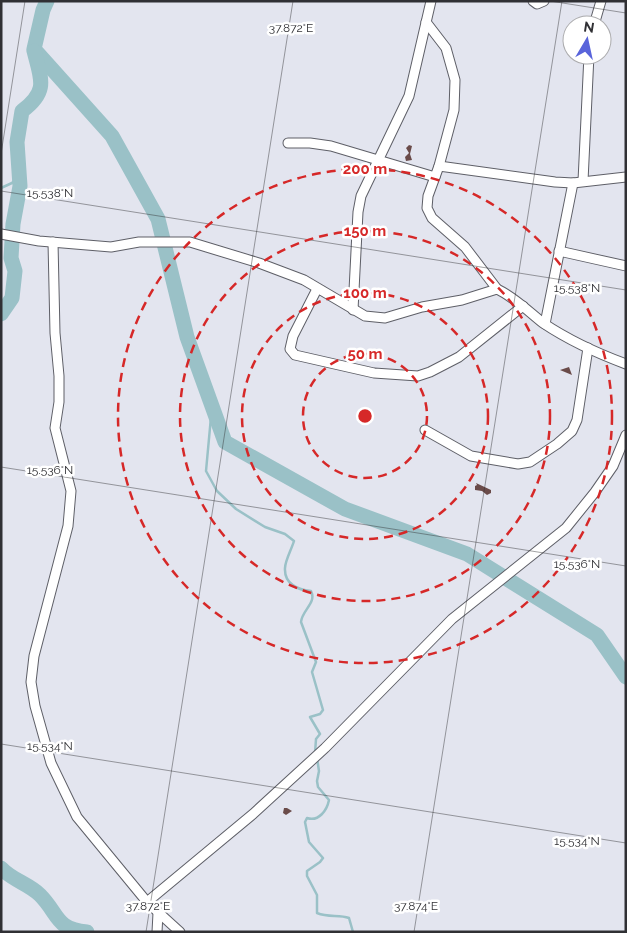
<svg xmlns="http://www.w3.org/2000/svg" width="627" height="933" font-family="Raleway,sans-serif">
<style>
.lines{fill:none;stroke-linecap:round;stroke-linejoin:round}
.stream{stroke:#9ac1c7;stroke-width:2.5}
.river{stroke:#9ac1c7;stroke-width:15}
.building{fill:#6a4b49}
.street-casing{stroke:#5e5f67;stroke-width:11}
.street{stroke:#fff;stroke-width:9}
.ticks{fill:none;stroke:#303034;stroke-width:1;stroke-opacity:0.45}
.ring{fill:none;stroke:#d62828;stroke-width:2.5;stroke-dasharray:9 6}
.ticks-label{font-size:12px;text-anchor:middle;fill:#303034;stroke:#fff;stroke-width:5;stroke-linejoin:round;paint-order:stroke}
.centre{fill:#d62828;stroke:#fff;stroke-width:2.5}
.ring-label{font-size:15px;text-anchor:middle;font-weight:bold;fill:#d62828;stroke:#fff;stroke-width:5;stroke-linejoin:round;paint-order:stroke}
</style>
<rect width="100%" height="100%" fill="#e3e5ef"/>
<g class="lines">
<g class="stream">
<path d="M1,188L12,183L19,175"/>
<path d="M212,406L206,471L217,491L236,509L265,527L285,534L294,541C292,548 285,561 285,568C284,584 298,590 311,591C317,603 302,610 301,622L316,662L312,672L323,710L320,714L310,717L320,734L316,739L315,753"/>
<path d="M317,758L319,771L317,781L318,787L329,800C327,810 319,822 307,818L305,822L309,842L323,858L320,862L307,871V876L317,895V913C329,918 339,914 349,918L353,932"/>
</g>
<g class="river">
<path d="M47,1L43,10L34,49L112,136L158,219L187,337L225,442L345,509L467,554L597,635L626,677"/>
<path d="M1,314L12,298L15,271L11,258L13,224L20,186L17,142L22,111C49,91 41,79 34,51"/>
<path d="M1,868C12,880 29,884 40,895C59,914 55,929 87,932"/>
</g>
</g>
<g class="building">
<path d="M409,145L412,146L410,154L412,160L406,161L405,157L409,153L406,148Z"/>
<path d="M569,367L572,375L560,370Z"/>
<path d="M476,483L491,490V493L487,495L482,491L475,490V486L477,485Z"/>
<path d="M284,808H287L292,811L286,815L283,813Z"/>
</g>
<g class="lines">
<g class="street-casing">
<g id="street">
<path d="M533,1L537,4L544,1"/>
<path d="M426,22L446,48L455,80L454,110L439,166L428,196L427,208L432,218L465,247L497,289"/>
<path d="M594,25L601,1"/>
<path d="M288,143H310L331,146L435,177"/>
<path d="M439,166L555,182L573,183L626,177"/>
<path d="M583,181L589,55"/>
<path d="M1,234L39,241L111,247L139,242H190L259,263L304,280L365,316L385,318L422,307L462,300L497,289C514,297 528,311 543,323C567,339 599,354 626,364"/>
<path d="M53,242L55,333L59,376V402L55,428L71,491L68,526L34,656L31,682L35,706L51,763L77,817L147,902L180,932"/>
<path d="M559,251L626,266"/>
<path d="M317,289L293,336L290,349L295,355L374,373L418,376L430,372L459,357L523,306"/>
<path d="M353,310L358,212L361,196L409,96L431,1"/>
<path d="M545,324L573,183"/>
<path d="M425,430L471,456L518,464L530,462L557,444L572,431L577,420L588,348"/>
<path d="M147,902L253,814L325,748L452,619L566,528L595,492L613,466L626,435"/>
<path d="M157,932L158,913"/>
</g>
</g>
<use href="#street" class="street"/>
</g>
<path class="ticks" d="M550,1L626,13M1,154L25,1M1,191L626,290M1,467L626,566M1,744L626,843M146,932L293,1M414,932L562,1"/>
<g class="ring">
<circle cx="365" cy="416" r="62"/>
<circle cx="365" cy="416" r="123"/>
<circle cx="365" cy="416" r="185"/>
<circle cx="365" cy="416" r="247"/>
</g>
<g class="ticks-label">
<text x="291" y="32">37.872°E</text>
<text x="50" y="197">15.538°N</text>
<text x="577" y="292">15.538°N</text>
<text x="50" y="474">15.536°N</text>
<text x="577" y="568">15.536°N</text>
<text x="50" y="750">15.534°N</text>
<text x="577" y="845">15.534°N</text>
<text x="148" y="910">37.872°E</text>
<text x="416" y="910">37.874°E</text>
</g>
<circle cx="365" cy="416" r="8" class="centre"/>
<g class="ring-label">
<text x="365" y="174">200 m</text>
<text x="365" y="236">150 m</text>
<text x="365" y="298">100 m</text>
<text x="365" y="359">50 m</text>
</g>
<rect width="627" height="933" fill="none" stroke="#303034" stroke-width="5"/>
<g transform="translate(587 40) rotate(9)"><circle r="24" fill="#ffffff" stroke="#acacae"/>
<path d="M0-4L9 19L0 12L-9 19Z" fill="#5964db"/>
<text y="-8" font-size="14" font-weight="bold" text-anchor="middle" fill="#303034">N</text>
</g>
</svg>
